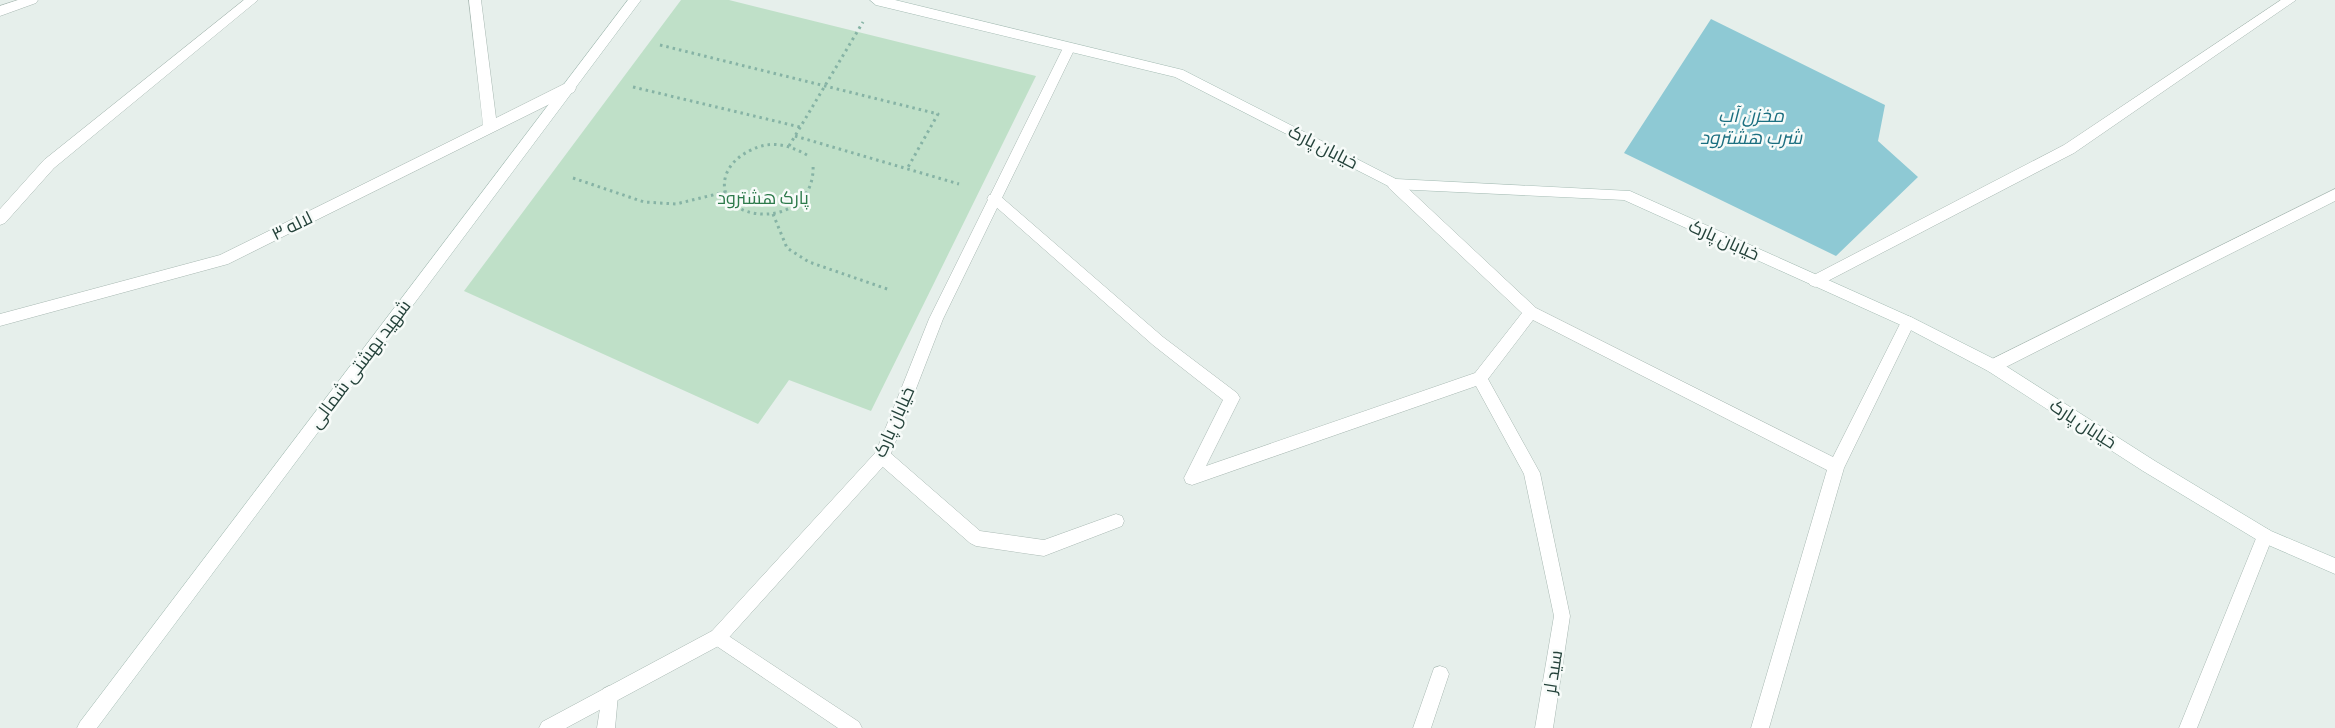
<svg xmlns="http://www.w3.org/2000/svg" width="2335" height="728" font-family="Manrope,Cairo,sans-serif">
<style>
.green{fill:#bfe0c8}
.water{fill:#8ec9d4}
.lines{fill:none;stroke-linecap:round;stroke-linejoin:round}
.lane-casing{stroke:#a8b8b2;stroke-width:1}
.street-casing{stroke:#a8b8b2;stroke-width:1}
.secondary-casing{stroke:#a4bbb3;stroke-width:1}
.path{stroke:#86b3a5;stroke-width:3;stroke-dasharray:2.5 4;stroke-linecap:butt}
.lane{fill:#fff;fill-rule:evenodd}
.street{fill:#fff;fill-rule:evenodd}
.secondary{fill:#fff;fill-rule:evenodd}
.labels{text-anchor:middle;stroke-width:5;stroke-linejoin:round;paint-order:stroke}
.street-label{font-size:18px;fill:#24423a;stroke:#f7fbf9}
.park-label{font-size:18px;fill:#2d7a4b;stroke:#f7fbf9}
.water-label{font-size:19px;font-style:italic;fill:#1c6f80;stroke:#f7fbf9}
</style>
<rect width="100%" height="100%" fill="#e6efeb"/>
<path class="green" d="M681,0H729L1036,76L871,411L789,380L758,424L464,291Z"/>
<path class="water" d="M1711,19L1885,105L1878,141L1918,177L1836,256L1624,153Z"/>
<g class="lines">
<g class="lane-casing">
<g id="lane">
<path d="M1394,179L1399,180L1536,308L1833,457L1903,318L1908,316L1913,318L1915,322L1844,468L1769,728H1751L1827,470L1533,320L1488,379L1540,473L1570,616L1553,728H1535L1554,616L1524,474L1476,386L1192,485L1186,483L1184,478L1223,400L1153,345L987,199L989,195H999L1163,337L1237,393L1240,398L1206,466L1475,373L1522,313L1389,188L1387,184L1389,180Z"/>
<path d="M882,449L888,451L980,531L1044,540L1116,514L1122,516L1124,521L1122,526L1044,556L976,546L970,543L876,461L874,456L876,451Z"/>
<path d="M2265,528L2271,531L2273,536L2197,728H2179L2257,536L2259,531Z"/>
<path d="M718,629L859,722L862,728H838L712,643L710,637L712,631Z"/>
<path d="M1440,666L1446,668L1449,674L1431,728H1413L1434,668Z"/>
<path d="M609,686L615,689L618,695L615,728H597L603,689Z"/>
</g>
</g>
<g class="street-casing">
<g id="street">
<path d="M18,0H38L36,3L0,16V6Z"/>
<path d="M244,0H258L54,168L5,223L0,225V209L44,160Z"/>
<path d="M469,0H481L496,118L564,84H574L576,88L574,92L228,264L0,326V314L220,255L483,125Z"/>
<path d="M2281,0H2296L2074,153L1820,285L1815,287L1810,285L1808,281L1810,277L2064,145Z"/>
<path d="M1069,43L1075,48L943,319L888,461L724,643L566,728H539L542,722L712,631L876,452L929,319L1063,48Z"/>
<path d="M2335,189V201L1998,371L1993,373L1988,371L1985,366L1988,361Z"/>
</g>
</g>
<g class="secondary-casing">
<g id="secondary">
<path d="M628,0H641L97,728H77L80,722Z"/>
<path d="M870,0H895L1183,70L1396,179L1630,191L1913,318L1998,361L2155,461L2271,531L2335,558V574L2259,541L2143,471L1988,371L1903,326L1624,200L1394,189L1175,77L876,5Z"/>
</g>
</g>
<g class="path">
<path d="M660,45L938,114L907,169"/>
<path d="M633,87L800,127"/>
<path d="M795,136L959,184"/>
<path d="M789,146L863,22"/>
<path d="M807,155C787,144 770,140 749,151C739,156 730,164 726,175C710,225 817,233 813,164"/>
<path d="M573,178L644,202L676,204L725,192"/>
<path d="M773,214L787,248L809,262L890,290"/>
</g>
<use href="#lane" class="lane"/>
<use href="#street" class="street"/>
<use href="#secondary" class="secondary"/>
</g>
<g class="labels">
<g class="street-label">
<text transform="translate(1323 147) rotate(27)" y="6">خیابان پارک</text>
<text transform="translate(292 226) rotate(-26)" y="6">لاله ۳</text>
<text transform="translate(1724 240) rotate(24)" y="6">خیابان پارک</text>
<text transform="translate(360 364) rotate(-53)" y="6">شهید بهشتی شمالی</text>
<text transform="translate(894 422) rotate(-66)" y="6">خیابان پارک</text>
<text transform="translate(2083 424) rotate(33)" y="6">خیابان پارک</text>
<text transform="translate(1553 672) rotate(-81)" y="6">سید لر</text>
</g>
<g class="park-label">
<text x="763" y="204">پارک هشترود</text>
</g>
<g class="water-label">
<text x="1751" y="122">مخزن آب<tspan x="1751" dy="22">شرب هشترود</tspan></text>
</g>
</g>
</svg>
